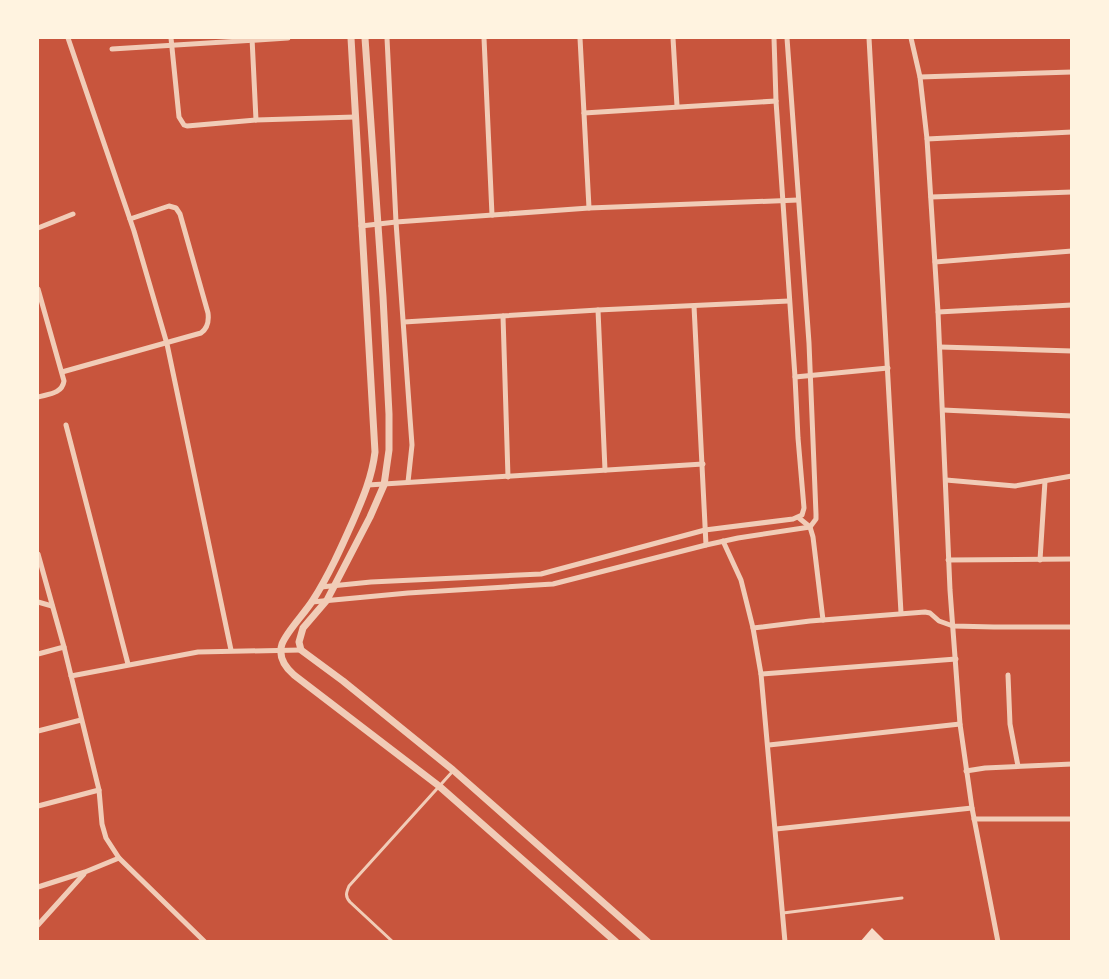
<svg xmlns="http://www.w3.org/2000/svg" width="1109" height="979" font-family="Spectral,serif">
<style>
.building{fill:#f7dbc8}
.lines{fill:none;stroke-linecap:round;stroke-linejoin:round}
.service{stroke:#f1ccb7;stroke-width:3}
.minor{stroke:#f1ccb7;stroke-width:5}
.tertiary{stroke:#f1ccb7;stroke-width:7}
</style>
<rect width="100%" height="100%" fill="#c8553d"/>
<path class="building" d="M872,928L886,942H860Z"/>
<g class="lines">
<g class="service">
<path d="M783,913L902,898"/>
<path d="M393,942L350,902C345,896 346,893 349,886L453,771"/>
</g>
<g class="minor">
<path d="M68,38L134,231L167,344L231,650"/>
<path d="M171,38L179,117L184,125L187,126L256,120L355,117"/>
<path d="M252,38L256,120"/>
<path d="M387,38L396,222L410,418L412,445L408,482"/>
<path d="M484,38L492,215"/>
<path d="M580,38L589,208"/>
<path d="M673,38L677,106"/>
<path d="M869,38L901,613"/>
<path d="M911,38L920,77L927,139L938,312L950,590L960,724L972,808"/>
<path d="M112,49L288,38"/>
<path d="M920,77L1072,72"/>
<path d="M584,113L776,101"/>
<path d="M927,139L1072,132"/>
<path d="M931,197L1072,192"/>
<path d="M361,226L396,222L589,208L798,200"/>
<path d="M38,228L73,214"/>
<path d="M935,262L1072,251"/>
<path d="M38,289L64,381C62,394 48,394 38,397"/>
<path d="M694,306L706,545"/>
<path d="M598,310L605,470"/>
<path d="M938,312L1072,305"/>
<path d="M503,316L508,477"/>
<path d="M404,322L598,310L789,301"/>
<path d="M940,347L1072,351"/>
<path d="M62,372L201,333C208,328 209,321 208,313L180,214L176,208L169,206L130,219"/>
<path d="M795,377L888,368"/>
<path d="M943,410L1072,416"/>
<path d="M66,425L128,664"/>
<path d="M946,480L1015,486L1072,476"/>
<path d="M368,485L703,464"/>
<path d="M799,518L810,527L813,537L823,620"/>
<path d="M723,541L741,580L753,628L761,674L785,942"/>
<path d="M38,554L64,647L99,790L102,824L106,838L119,858L205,942"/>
<path d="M948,560L1072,559"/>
<path d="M1040,560L1045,481"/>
<path d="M321,587L371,582L541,574L705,530L793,519L802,515L804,508L798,438L795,377L776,101L774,38"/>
<path d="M38,602L52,606"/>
<path d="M312,602L408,593L553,584L706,545L738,538L810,527L816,519V514L809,343L787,38"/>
<path d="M753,628L810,621L925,612L930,613L939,621L953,626L994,627H1072"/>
<path d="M38,654L64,647"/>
<path d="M761,674L956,659"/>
<path d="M1008,675L1010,724L1018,766"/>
<path d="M71,676L198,652L301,650"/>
<path d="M38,731L81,720"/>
<path d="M769,745L960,724"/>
<path d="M966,771L985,768L1072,764"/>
<path d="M38,806L99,790"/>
<path d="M974,819H1072"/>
<path d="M776,829L972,808L998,942"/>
<path d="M38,887L85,872L119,858"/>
<path d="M38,925L84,874"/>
</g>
<g class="tertiary">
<path d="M351,38L375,452C372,477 363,498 353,521C341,548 329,575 313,600C305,613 287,631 282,644C278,656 285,667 294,675L439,786L616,942"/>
<path d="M365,38L383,297L389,414V450L384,485L370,517L327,600L303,628L299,642L301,650L343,681L453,770L648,942"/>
</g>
</g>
<rect width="1109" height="979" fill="none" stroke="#fff3e0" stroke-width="78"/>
</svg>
